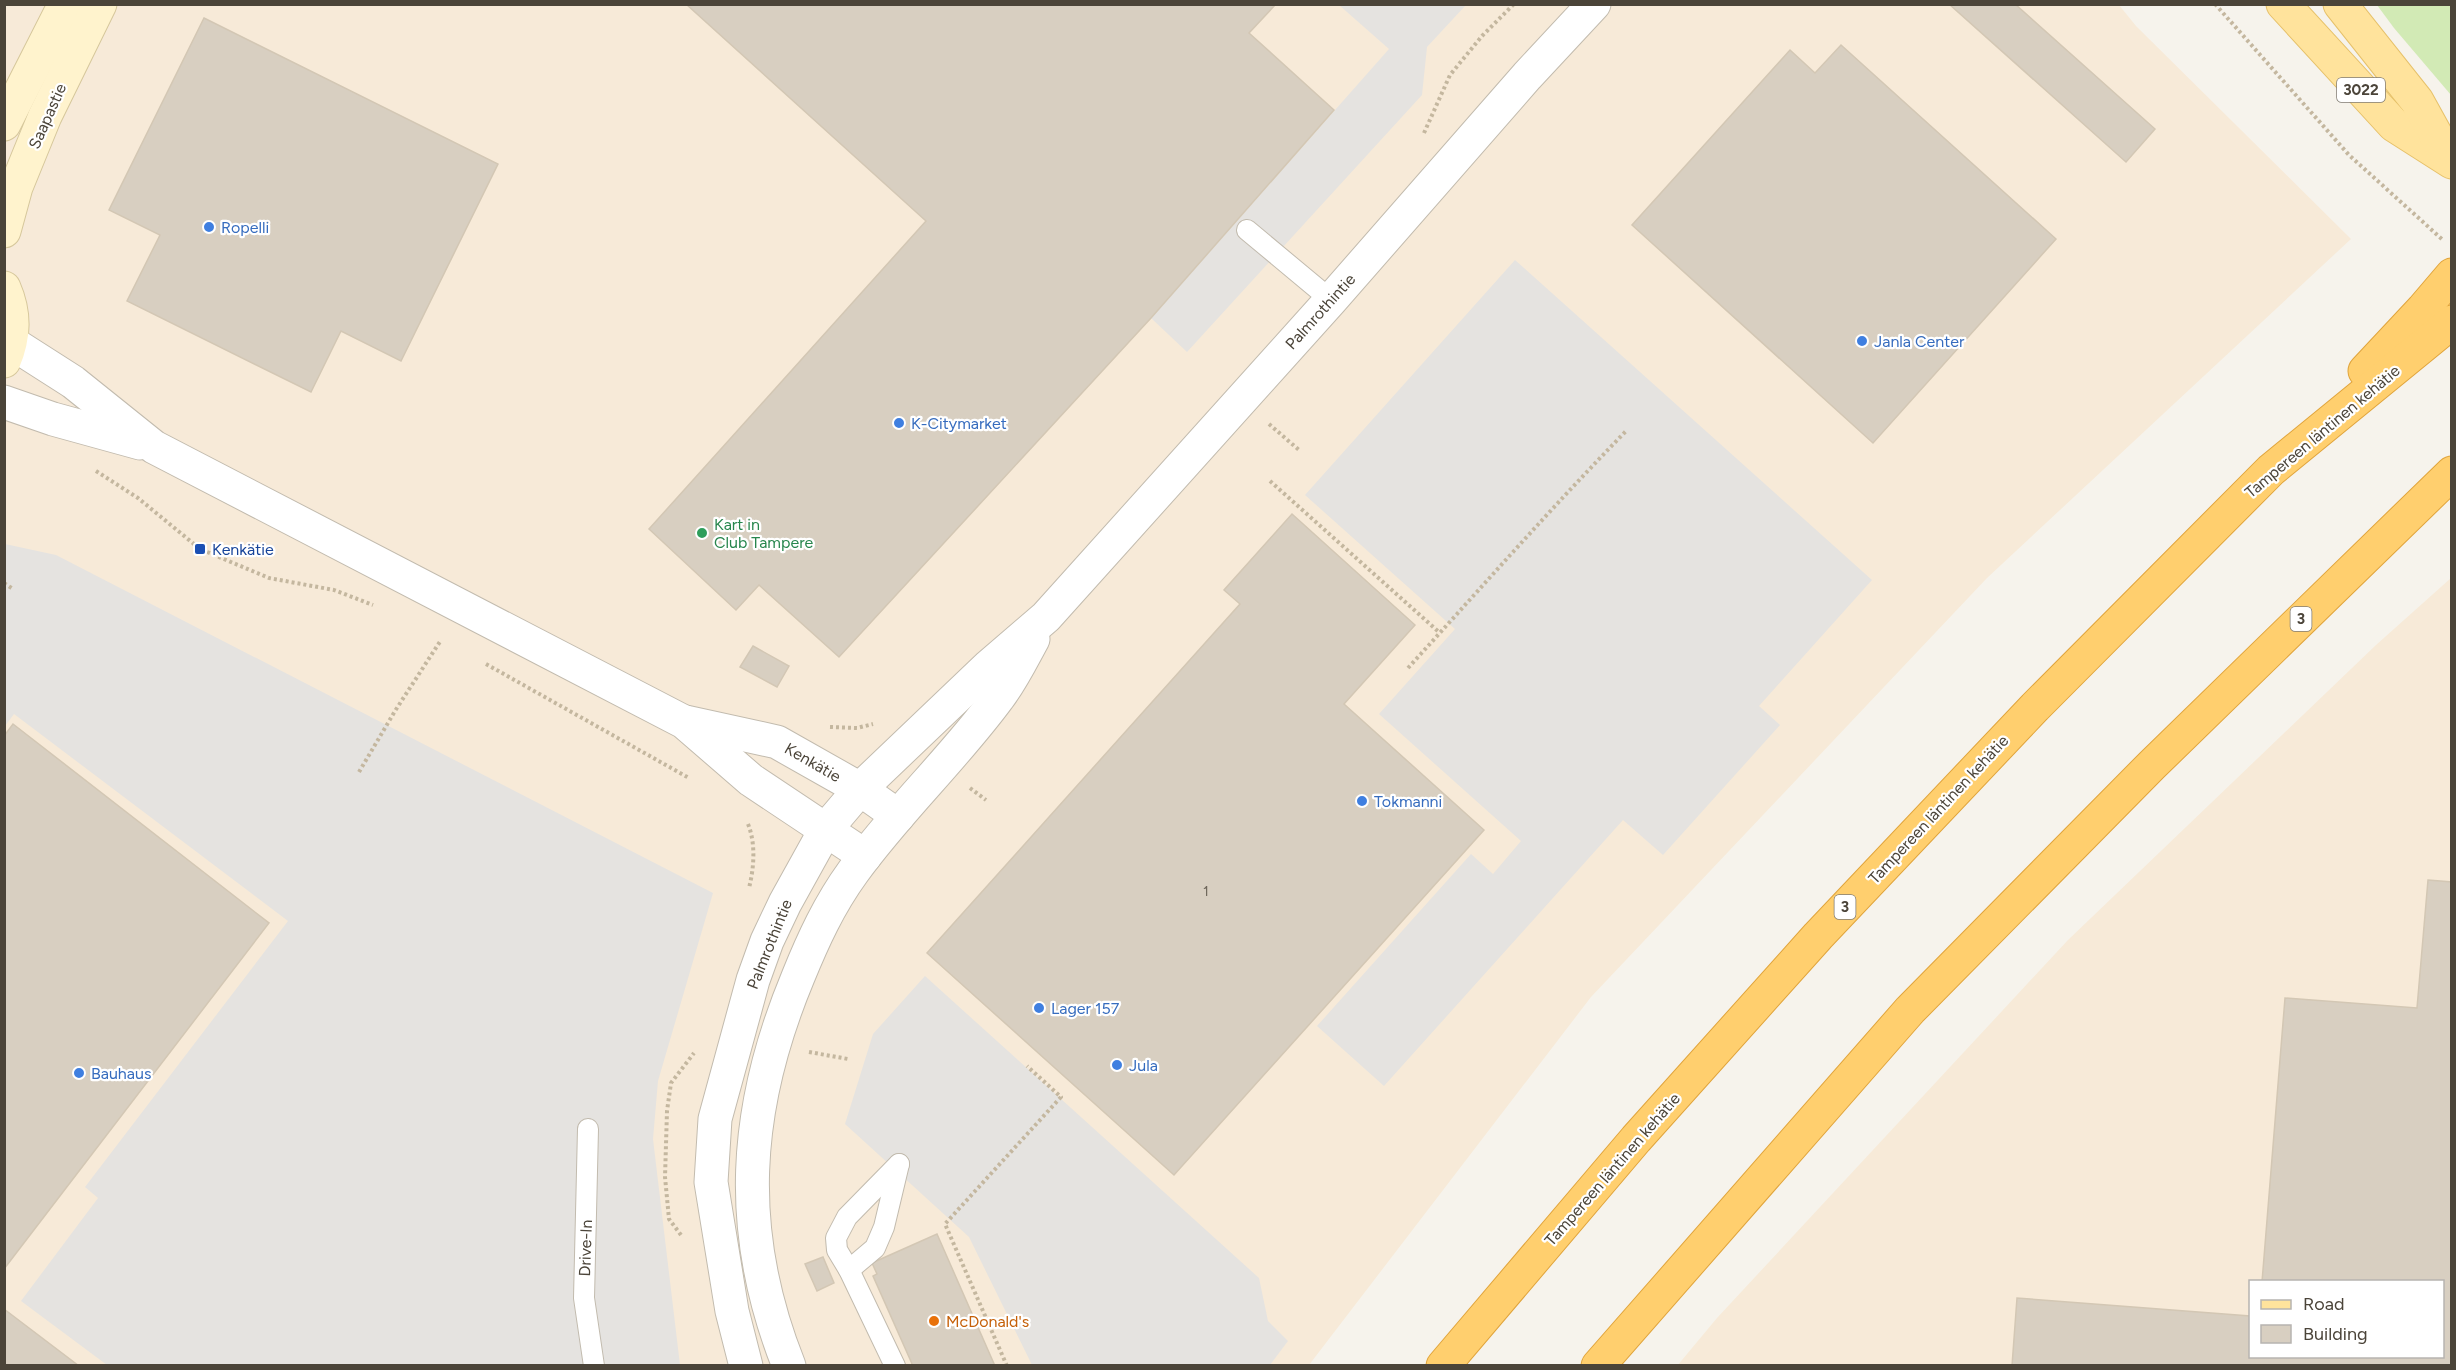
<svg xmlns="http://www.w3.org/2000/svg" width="2456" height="1370" font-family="Figtree,sans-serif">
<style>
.commercial{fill:#f7ead8;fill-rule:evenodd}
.green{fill:#d2eab5}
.parking{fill:#e5e3e0}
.building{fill:#d8cfc1;stroke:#d3c7b4;stroke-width:1.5}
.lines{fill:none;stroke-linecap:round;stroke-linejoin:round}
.service-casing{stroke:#c2bbae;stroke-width:22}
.minor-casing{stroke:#c2bbae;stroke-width:35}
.tertiary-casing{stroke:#c2bbae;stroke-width:35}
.secondary-casing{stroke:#d6c79b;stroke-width:35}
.primary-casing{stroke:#e6c16a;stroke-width:35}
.motorway-casing{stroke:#e0a43c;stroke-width:35}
.path{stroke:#c4b79f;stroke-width:4;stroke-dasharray:3 3;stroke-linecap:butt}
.service{stroke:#fff;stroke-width:20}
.minor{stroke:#fff;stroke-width:33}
.tertiary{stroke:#fff;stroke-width:33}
.secondary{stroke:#fff3cd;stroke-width:33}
.primary{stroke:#ffe39c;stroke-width:33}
.motorway{stroke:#ffcf6e;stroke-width:33}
.shop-dot{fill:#3f7fe0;stroke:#fff;stroke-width:2}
.leisure-dot{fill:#2e9e5b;stroke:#fff;stroke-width:2}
.transit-dot{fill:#1a4fb4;stroke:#fff;stroke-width:2}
.food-dot{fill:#e8710a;stroke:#fff;stroke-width:2}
.labels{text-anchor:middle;stroke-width:4.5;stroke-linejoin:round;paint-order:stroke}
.number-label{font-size:14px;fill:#6e675b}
.shield{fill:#fff;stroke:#817c74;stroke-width:1.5}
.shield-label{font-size:15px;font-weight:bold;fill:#4b4439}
.street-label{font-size:16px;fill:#4b4439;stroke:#fff}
.shop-label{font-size:16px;fill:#366cbe;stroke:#fff;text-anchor:start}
.leisure-label{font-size:16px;fill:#27864d;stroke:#fff;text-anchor:start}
.transit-label{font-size:16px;fill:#164399;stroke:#fff;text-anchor:start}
.food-label{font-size:16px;fill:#c56008;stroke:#fff;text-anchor:start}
</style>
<rect width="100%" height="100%" fill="#f6f3ec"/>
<g class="commercial">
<path d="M5,5H2119L2136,26L2351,239L1987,578L1591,997L1309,1365L5,1366Z"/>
<path d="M2451,578V1365L1677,1366L1717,1318L2068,940L2376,645ZM2250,1282H2442V1356H2250Z"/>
</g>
<path class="green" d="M2377,5H2451V95L2394,28Z"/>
<g class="parking">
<path d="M1339,5H1466L1427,47L1422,95L1187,352L1151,318L1389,49Z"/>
<path d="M1515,260L1872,580L1759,706L1780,725L1663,855L1623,820L1384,1086L1317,1026L1471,854L1493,874L1521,841L1379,714L1455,629L1305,495Z"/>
<path d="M5,544L56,555L713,893L658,1081L653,1139L680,1365H107L21,1301L98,1198L85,1187L288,921L14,714L5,726Z"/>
<path d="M925,976L1259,1278L1268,1321L1288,1341L1270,1365H1032L969,1237L845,1124L873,1034Z"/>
</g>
<g class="building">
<path d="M686,4H1276L1249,33L1334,110L1151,318L839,657L759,585L736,610L649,529L926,221Z"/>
<path d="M1949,4H2015L2155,129L2126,162Z"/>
<path d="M204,18L498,164L401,361L341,331L311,392L127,301L160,235L109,210Z"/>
<path d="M1841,45L2056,239L1873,443L1632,225L1790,50L1815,73Z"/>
<path d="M1292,514L1415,625L1344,704L1484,830L1174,1175L927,953L1240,604L1224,590Z"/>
<path d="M753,646L789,666L777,687L740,667Z"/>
<path d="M13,724L269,923L4,1269V736Z"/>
<path d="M2428,880L2452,882V1366H2012L2017,1298L2250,1316V1356H2442V1282H2262L2285,998L2417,1008Z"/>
<path d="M937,1234L995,1366H913L873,1276L877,1274L872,1263Z"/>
<path d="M823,1257L834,1283L817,1291L805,1264Z"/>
<path d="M4,1309L79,1366H4Z"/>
</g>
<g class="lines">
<g class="service-casing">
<g id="service">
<path d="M1247,230L1331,300"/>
<path d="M588,1129L584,1298L594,1366"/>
<path d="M849,1270L875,1248L884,1227L899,1164"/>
<path d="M895,1366L849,1270L837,1250L836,1238L847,1217L899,1164"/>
</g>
</g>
<g class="minor-casing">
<g id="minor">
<path d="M12,343L73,382L154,447L684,722L751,780L865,856"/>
<path d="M4,402L53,419L140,443"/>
<path d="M686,722L777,742L860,789L898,816"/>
</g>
</g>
<g class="tertiary-casing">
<g id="tertiary">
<path d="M746,1366L732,1311L711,1182L715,1119L753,980L767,941L785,903L826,829L860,789L989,666L1046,617L1331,300L1527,76L1594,4"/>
<path d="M789,1366C735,1231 743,1109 798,977C813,940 829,905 853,872C897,811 953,759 998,698C1012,680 1022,659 1033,639"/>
</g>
</g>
<g class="secondary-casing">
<g id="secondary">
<path d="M4,124L65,4"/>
<path d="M4,231L16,187L45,116L100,4"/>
<path d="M4,288C15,313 15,336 4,361"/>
</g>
</g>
<g class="primary-casing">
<g id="primary">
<path d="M2283,4L2394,125L2452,162"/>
<path d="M2340,4L2417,101L2448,157"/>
</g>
</g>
<g class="motorway-casing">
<g id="motorway">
<path d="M2365,371L2423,309L2452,275"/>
<path d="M1443,1366L1636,1139L1818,936L2035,707L2271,470L2452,322"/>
<path d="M1598,1366L1910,1010L2152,765L2452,473"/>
</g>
</g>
<g class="path">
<path d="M2215,4L2349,155L2444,241"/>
<path d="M1424,133L1450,75L1482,36L1514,4"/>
<path d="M1269,424L1299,450"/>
<path d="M96,471L138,498L200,549L269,578L334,590L373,605"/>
<path d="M1270,481L1440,633"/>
<path d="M4,583L13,589"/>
<path d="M486,664L689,778"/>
<path d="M1408,668C1481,588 1552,507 1627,430"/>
<path d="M830,727L857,728L873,724"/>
<path d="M359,772L395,711L441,640"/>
<path d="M970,788L986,800"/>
<path d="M748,824C756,844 754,868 749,888"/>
<path d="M809,1052L848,1059"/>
<path d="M681,1235L669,1219L665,1177L667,1111L671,1083L694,1053"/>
<path d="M1007,1366L945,1224L1061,1097L1027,1066"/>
</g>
<use href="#service" class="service"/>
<use href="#minor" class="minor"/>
<use href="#tertiary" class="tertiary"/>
<use href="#secondary" class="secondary"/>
<use href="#primary" class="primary"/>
<use href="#motorway" class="motorway"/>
</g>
<g class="shop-dot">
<circle cx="209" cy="227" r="6"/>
<circle cx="1862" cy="341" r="6"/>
<circle cx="899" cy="423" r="6"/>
<circle cx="1362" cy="801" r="6"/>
<circle cx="1039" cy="1008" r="6"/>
<circle cx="1117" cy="1065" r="6"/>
<circle cx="79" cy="1073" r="6"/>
</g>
<circle class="leisure-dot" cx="702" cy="533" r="6"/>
<rect class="transit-dot" x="194" y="543" width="12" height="12" rx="3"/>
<circle class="food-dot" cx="934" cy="1321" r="6"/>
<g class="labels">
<g class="number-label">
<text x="1206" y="896">1</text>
</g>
<g class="shield">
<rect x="2337" y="78" width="48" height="24" rx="4.5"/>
<rect x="2290.5" y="607" width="21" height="24" rx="4.5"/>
<rect x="1834.5" y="895" width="21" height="24" rx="4.5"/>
</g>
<g class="shield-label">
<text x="2361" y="95">3022</text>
<text x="2301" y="624">3</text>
<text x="1845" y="912">3</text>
</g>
<g class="street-label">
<text transform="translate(47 116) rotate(-66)" y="6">Saapastie</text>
<text transform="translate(1320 311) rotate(-48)" y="6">Palmrothintie</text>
<text transform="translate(2322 431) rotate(-40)" y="6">Tampereen läntinen kehätie</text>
<text transform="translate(813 762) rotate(30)" y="6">Kenkätie</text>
<text transform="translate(1938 809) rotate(-47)" y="6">Tampereen läntinen kehätie</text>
<text transform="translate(769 944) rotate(-68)" y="6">Palmrothintie</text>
<text transform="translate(1612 1169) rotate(-49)" y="6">Tampereen läntinen kehätie</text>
<text transform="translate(585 1248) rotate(-88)" y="6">Drive-In</text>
</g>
<g class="shop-label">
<text x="221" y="233">Ropelli</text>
<text x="1874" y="347">Janla Center</text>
<text x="911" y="429">K-Citymarket</text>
<text x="1374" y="807">Tokmanni</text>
<text x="1051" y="1014">Lager 157</text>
<text x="1129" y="1071">Jula</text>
<text x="91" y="1079">Bauhaus</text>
</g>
<g class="leisure-label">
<text x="714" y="530">Kart in<tspan x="714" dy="18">Club Tampere</tspan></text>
</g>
<g class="transit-label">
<text x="212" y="555">Kenkätie</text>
</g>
<g class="food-label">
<text x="946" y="1327">McDonald's</text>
</g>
</g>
<rect width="2456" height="1370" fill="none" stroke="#4b4439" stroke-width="12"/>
<rect x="2249" y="1280" width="195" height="78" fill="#ffffff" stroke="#b7b4b0" stroke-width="1.5"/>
<rect x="2261" y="1300" width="30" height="9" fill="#ffe39c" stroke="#b7b4b0" stroke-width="1.5"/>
<text x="2303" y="1310" font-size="18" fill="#4b4439">Road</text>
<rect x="2261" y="1325" width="30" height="18" fill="#d8cfc1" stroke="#b7b4b0" stroke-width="1.5"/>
<text x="2303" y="1340" font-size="18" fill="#4b4439">Building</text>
</svg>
